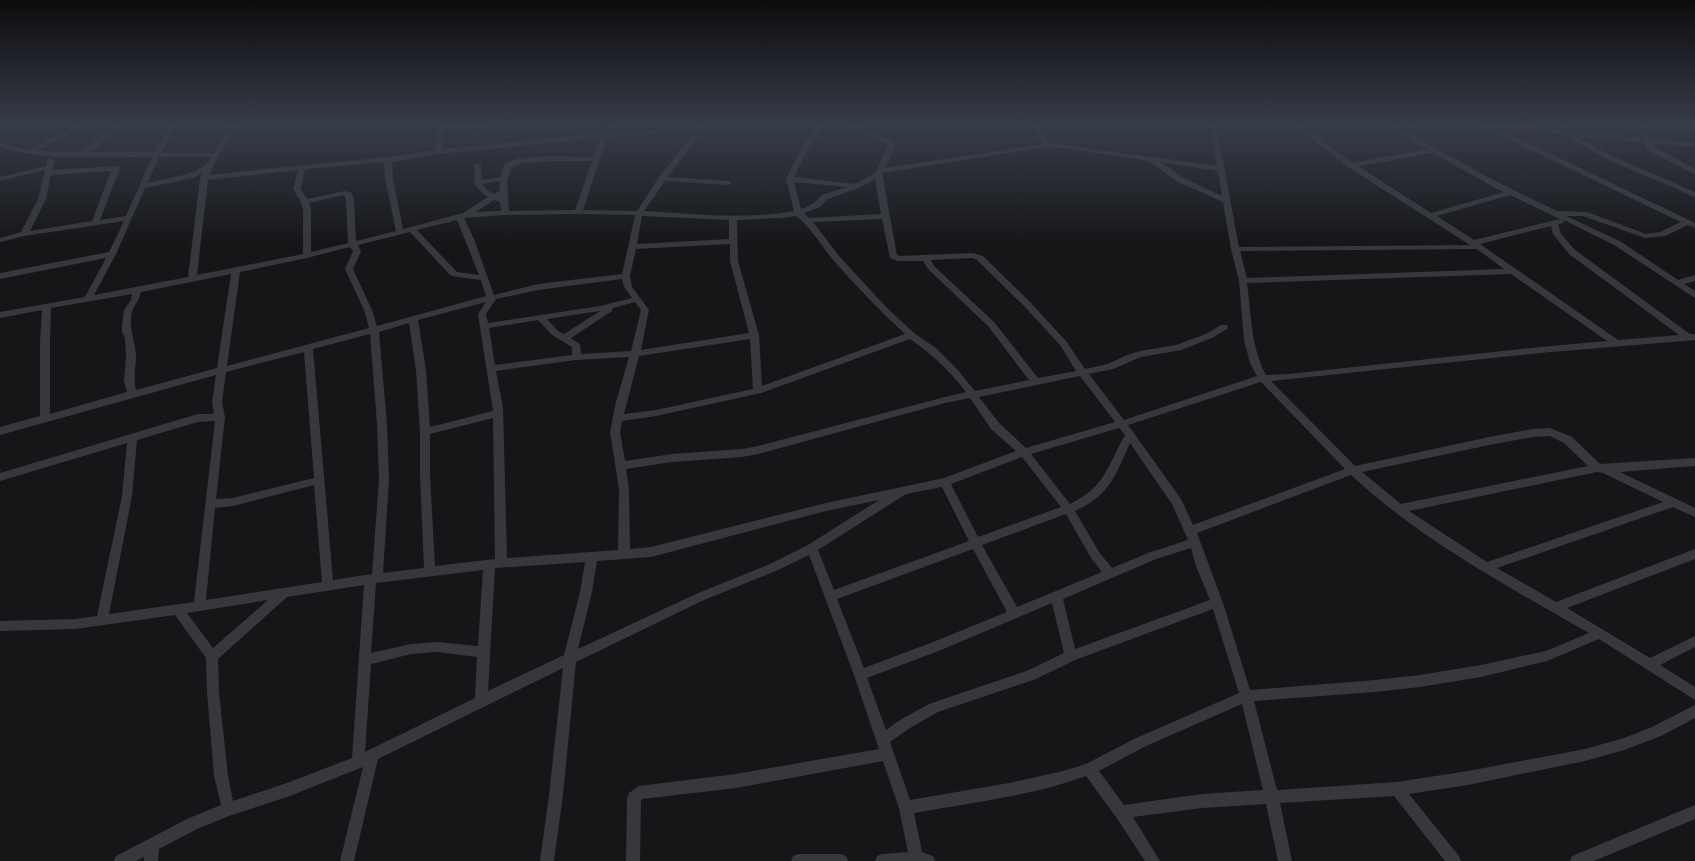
<svg xmlns="http://www.w3.org/2000/svg" width="1695" height="861" font-family="Signika,sans-serif">
<style>
.lines{fill:none;stroke-linecap:round;stroke-linejoin:round}
.minor{fill:#37383d;fill-rule:evenodd}
</style>
<rect width="100%" height="100%" fill="#161618"/>
<g class="lines">
<g class="minor">
<path d="M77,124H85L75,131L37,151L78,152L89,146L113,124H120L95,150L88,152H155L171,124H177L162,153H214L223,139L230,124H236C229,143 216,157 209,175C284,166 360,162 435,150L438,130L442,127L480,124H509L506,126L444,131L442,149L602,133L609,124H615L609,133L699,127L703,125L706,127L705,129L667,177L728,181L732,183L728,185L665,181L644,211C694,214 745,220 794,211L786,179L802,146L821,124H828L809,147L794,177L855,184L875,173L888,146C877,133 855,136 843,124H851L892,141L896,146L885,168L1042,144L1029,124H1035L1049,143L1217,166L1210,124H1216L1239,247L1470,245L1348,167L1294,124H1301L1352,163L1427,149L1384,124H1392L1407,133L1405,128L1406,124H1412L1411,128L1418,139L1503,185L1557,211L1587,212L1646,234L1660,232L1681,222L1483,127L1472,124H1496L1562,130V124H1568L1569,131L1642,138V124H1648L1649,139L1695,143V147L1651,143L1655,147L1695,169V174L1649,151L1643,142L1575,136L1614,157L1695,192V197L1609,160L1564,135L1497,128L1695,223V228L1688,225L1665,236L1645,238L1583,216H1566L1620,241L1678,280L1695,275V281L1684,284L1695,291V298L1614,245L1564,220L1563,223L1558,224L1561,234L1575,250L1690,334H1695V340L1540,353L1271,381L1355,466L1494,436L1533,429L1550,428L1572,437L1600,464L1695,458V466L1620,472L1695,508V517L1673,507L1497,568L1556,602L1695,549V559L1567,608L1650,658L1695,636V647L1660,665L1695,687V700L1599,639L1547,661L1481,677L1420,687L1375,692L1254,701L1277,790L1397,782L1468,771L1585,749L1624,738L1652,727L1695,705V718L1661,736L1624,750L1585,761L1468,785L1409,794L1459,856L1461,861H1445L1394,796L1280,803L1292,861H1278L1266,804L1202,808L1133,817L1160,861H1145L1116,817L1086,776C1031,796 972,803 914,813L922,852L933,856L935,861H875L877,856L882,854L908,852L899,808L883,761L736,788L642,799L641,801L640,861H626L627,798L629,793L639,786L736,774L879,749L854,675L809,555L776,571L704,600L576,662L563,795L554,861H540L549,795L563,668L378,759L354,861H340L363,767L287,797L229,816L197,829L159,849L158,861H144V857L136,861H114L116,856L187,819L221,805L214,776L207,692L206,658L175,615L75,629L0,631V621L75,619L97,616L122,496L127,443L0,481V473L198,414H214L212,402L216,375L0,435V427L40,416V341L42,310L0,318V312L85,297L106,258L0,279V273L109,252L124,221L24,236L0,242V238L21,232L38,199L45,170L0,181V177L46,166L48,159H51L55,161L52,170L119,166L120,168L100,220L126,216L152,157C102,156 49,162 0,147V143L29,150ZM696,131L659,177L637,211L583,210L607,137ZM600,138L593,157C575,157 521,153 507,163C503,166 501,172 501,177L482,180L481,166L480,164H474L475,181L473,183L483,194L488,197L463,213L403,229L393,179L392,162L438,154ZM1047,147L1064,148L1149,161L1176,181L1223,202L1231,249L1239,281L1244,340L1250,363L1257,376L1124,420L1089,374L1113,369L1141,357L1181,350L1212,338L1227,329L1228,327L1227,325H1221L1206,334L1176,345L1140,351L1127,355L1108,364L1085,369L1066,341L1030,302L983,256L973,253L900,256L897,255L882,173ZM1433,153L1497,189L1504,192L1431,213L1358,166ZM159,157H212L205,166L188,174L147,183ZM550,161H592L575,210L509,211L507,180L512,167L524,163ZM384,162L385,179L396,231L356,241L354,200L352,193L345,191L307,199L301,189L305,169ZM1160,162L1218,171L1222,196L1182,177ZM298,170L293,189L301,202L303,209V254L197,275L208,180ZM111,171L92,221L30,231L46,199L51,175ZM202,173L200,178L188,277L94,295L116,254L145,188L193,178ZM875,179L881,214L809,218L804,213L820,207L828,199L859,188ZM500,181L499,192L493,194L485,188L483,184ZM794,182L847,187L822,195L814,203L801,209ZM344,195L346,200L348,243L311,252V209L309,203ZM1510,195L1560,219L1474,240L1437,216ZM494,200L500,202L501,211L476,212ZM578,214L635,215L622,274L538,284L494,295L474,239L464,218L505,215ZM642,216L729,220V239L637,244ZM796,216C812,228 821,246 834,261C856,286 880,311 905,334L762,386L759,335L738,261L737,220L781,218ZM882,219L890,258L898,261H923L928,269L988,326L1029,380L975,391L956,368L936,348L914,333L886,307L839,256L813,222ZM457,220L479,275L457,272L417,230ZM1551,226L1553,234L1569,254L1679,335L1618,340L1480,244ZM410,232L451,276L481,280L486,296L377,326L372,310L353,269L361,251L358,245ZM730,244V261L749,333L641,350L649,310L632,287L630,276L636,249ZM350,247L353,251L345,269L364,310L369,328L227,366L240,272L307,258ZM1477,249L1504,269L1247,278L1240,251ZM972,258L977,260L1024,306L1060,345L1076,371L1038,378L994,322L934,266L931,260ZM231,274L217,368L136,390C133,378 136,367 136,355C135,338 128,329 132,312C134,305 139,301 141,292ZM1511,274L1607,341L1540,347L1289,374L1266,375C1251,347 1251,314 1247,283ZM622,279L624,287L632,298L600,306L488,323L486,314L496,299L538,290ZM132,294L131,300L124,310L122,326V332L125,338L126,356L124,381L127,392L50,414V341L51,308ZM486,302L478,314L493,411L430,427L426,370L418,320ZM635,302L641,310L631,351L581,354L580,344L571,338L612,311L613,308ZM600,311L564,334L558,331L547,319ZM538,320L552,335L572,347V355L495,365L489,328ZM409,323L416,370L420,432V476L424,568L383,573L389,480L387,424L379,332ZM370,334L377,424L379,480L372,574L333,580L313,349ZM750,339L753,389L656,410L624,414L639,356ZM910,339C932,354 950,371 966,392L945,397L758,446L742,449L672,454L625,461L620,432L622,421L656,416L761,393ZM304,352L314,478L233,498L216,499L225,417L222,402L226,372ZM629,357L616,402L610,432L619,489L618,550L507,558L503,408L496,371L576,360ZM1080,376L1115,422L1026,448L999,423L979,397ZM1261,382L1345,469L1193,525L1181,499L1128,425ZM970,398L991,429L1016,451L944,478L826,503L651,547L630,549L629,489L626,469L672,462L742,457L758,454L945,403ZM493,418L495,559L435,566L430,476V434ZM215,421L194,602L109,614L132,496L137,440L198,422ZM1119,428L1125,435C1107,467 1105,487 1070,504L1031,454ZM1550,436L1564,443L1588,466L1401,504L1362,472L1494,444L1533,437ZM1130,443L1172,504L1188,540L1148,553L1112,568L1099,552L1075,511C1110,495 1115,476 1130,443ZM1022,457L1061,507L978,537L951,484ZM1597,472L1603,473L1663,502L1487,562L1409,511ZM1351,475C1421,540 1507,586 1589,633L1546,651L1481,665L1420,675L1375,680L1250,690L1223,603L1197,533ZM314,485L322,582L206,600L215,508L233,506ZM942,487L969,541L834,590L818,550L906,494ZM879,500L808,545L768,565L696,594L578,649L592,592L597,561L651,557L826,511ZM1066,514L1091,558L1102,572L1017,607L982,545ZM1191,548L1196,566L1210,600L1075,649L1063,599L1156,559ZM973,549L1007,612L933,642L864,668L837,599ZM585,562L580,592L564,655L488,691L495,568ZM483,570L478,646L437,642L411,644L371,653L376,583ZM364,585L352,758L287,783L233,801L228,776L219,692L218,659L287,597ZM268,600L213,648L187,613ZM1052,603L1064,653L1029,670L929,704L900,720L886,730L867,678L941,650ZM1213,609L1239,693L1134,739L1086,764L1063,771L1009,783L910,800L890,742L910,728L938,712L1036,679L1075,660ZM437,652L477,657L475,698L365,752L371,664L411,654ZM1242,704L1263,790L1202,794L1124,805L1099,771L1144,747Z"/>
<path d="M1695,805V819L1594,861H1570L1572,856Z"/>
<path d="M798,854H841L846,856L848,861H791L793,856Z"/>
</g>
</g>
<linearGradient id="sky" x2="0" y2="1"><stop stop-color="#0c0c0d"/><stop offset="0.51" stop-color="#363c48"/><stop offset="1" stop-color="#363c48" stop-opacity="0"/></linearGradient>
<rect width="1695" height="245" fill="url(#sky)"/>
</svg>
